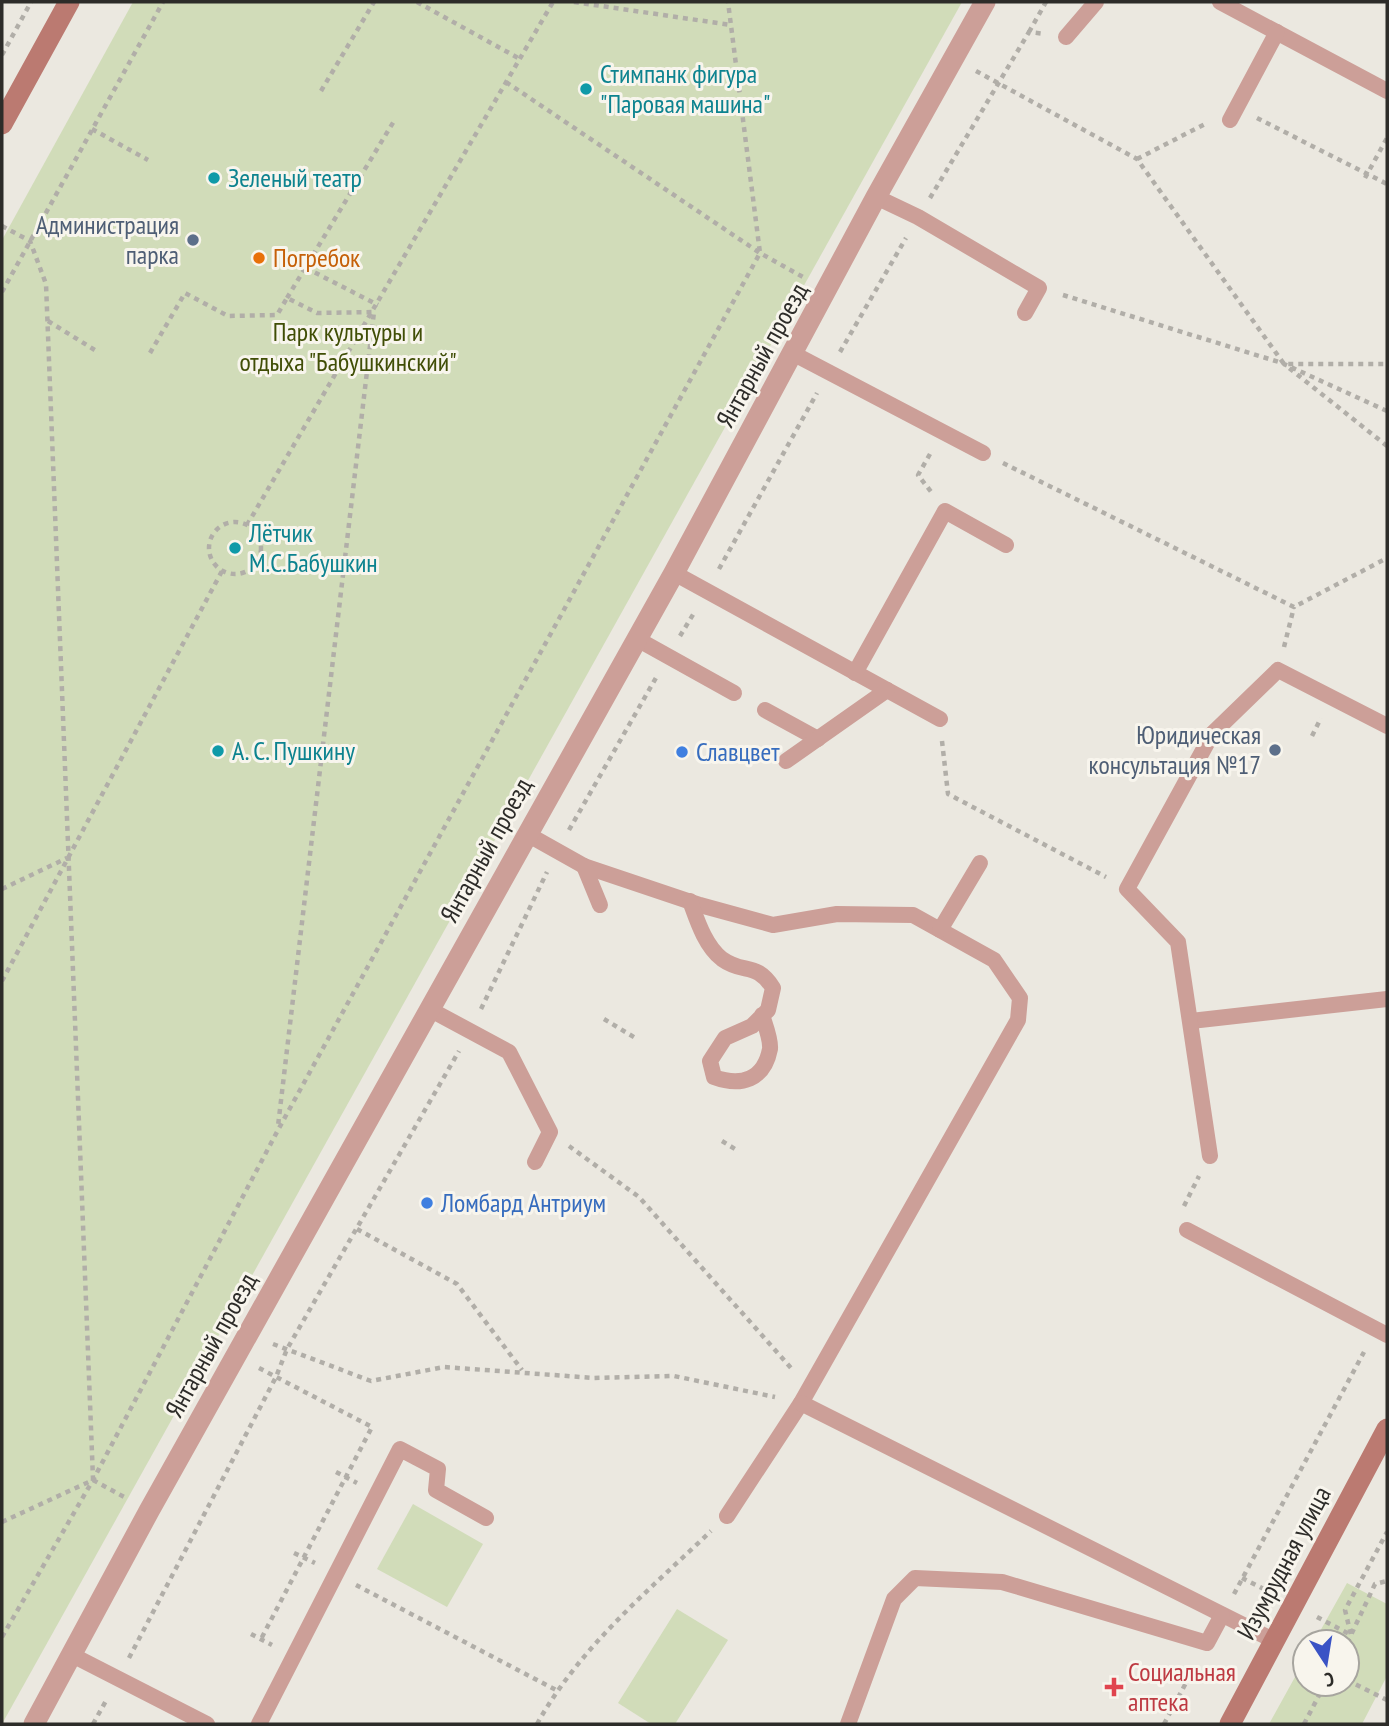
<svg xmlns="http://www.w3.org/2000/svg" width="1389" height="1726" font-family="'PT Sans Narrow',sans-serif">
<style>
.green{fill:#d1dcb9}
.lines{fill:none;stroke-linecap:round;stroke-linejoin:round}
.path{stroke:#b1aea8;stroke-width:4.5;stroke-dasharray:5 5;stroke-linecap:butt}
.lane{stroke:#cc9f98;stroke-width:16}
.street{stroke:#cc9f98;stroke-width:21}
.secondary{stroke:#bb7a71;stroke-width:21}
.culture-dot{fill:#0f9aa8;stroke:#f8f5ed;stroke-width:2.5}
.service-dot{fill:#5c6f8a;stroke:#f8f5ed;stroke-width:2.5}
.food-dot{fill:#e8710a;stroke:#f8f5ed;stroke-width:2.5}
.shop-dot{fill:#3f7fe0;stroke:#f8f5ed;stroke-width:2.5}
.health-dot{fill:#e0444e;stroke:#f8f5ed;stroke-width:2.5}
.labels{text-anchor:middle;stroke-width:6;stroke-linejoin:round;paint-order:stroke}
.culture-label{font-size:26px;fill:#0d838f;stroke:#f8f5ed;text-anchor:start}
.service-label{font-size:26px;fill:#4e5e75;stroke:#f8f5ed;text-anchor:end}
.food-label{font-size:26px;fill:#c56008;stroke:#f8f5ed;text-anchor:start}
.park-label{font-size:26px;fill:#404e06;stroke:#f8f5ed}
.street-label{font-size:26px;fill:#2d2c29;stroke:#f8f5ed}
.shop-label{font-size:26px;fill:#366cbe;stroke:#f8f5ed;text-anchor:start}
.health-label{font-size:26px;fill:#be3a42;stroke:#f8f5ed;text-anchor:start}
</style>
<rect width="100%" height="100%" fill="#ebe8e0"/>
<g class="green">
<path d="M133,2H962L2,1724V240Z"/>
<path d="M413,1504L483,1544L447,1607L377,1569Z"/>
<path d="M1347,1583L1387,1604V1676L1362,1724H1269L1305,1659V1684H1347V1642H1314Z"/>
<path d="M677,1609L728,1640L675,1724H651L618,1703Z"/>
</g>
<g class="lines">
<g class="path">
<path d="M417,2L520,59"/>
<path d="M574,2L731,25"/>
<path d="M1029,32L1046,2"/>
<path d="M2,55L31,2"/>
<path d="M976,71L1137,159L1284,364H1387"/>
<path d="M506,82L760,253L803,277"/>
<path d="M321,91L374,2"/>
<path d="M1257,118L1387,184"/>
<path d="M92,129L148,160"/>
<path d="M1137,159L1205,124"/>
<path d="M1365,178L1387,138"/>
<path d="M930,198L1029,32L1045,34"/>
<path d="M2,226L30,241L46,284L93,1479"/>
<path d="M306,268L378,305"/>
<path d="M2,292L163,2"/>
<path d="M1063,295L1282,363"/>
<path d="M287,298L394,121"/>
<path d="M48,321L98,352"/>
<path d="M840,352L906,238"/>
<path d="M150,353L185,293L228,316L277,315L287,298L317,313L374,312L278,1126"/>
<path d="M1387,411L1284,364L1387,446"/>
<path d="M930,454L918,475L932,493"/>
<path d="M1003,463L1294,607L1387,558"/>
<circle cx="235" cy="548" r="26"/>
<path d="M247,525L553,2"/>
<path d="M719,569L817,393"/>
<path d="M680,636L694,613"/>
<path d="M1284,647L1294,607"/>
<path d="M1312,736L1321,718"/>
<path d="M942,741L948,794L1106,877"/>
<path d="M569,830L657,676"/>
<path d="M2,889L67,858"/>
<path d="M2,981L222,571"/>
<path d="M481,1009L547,872"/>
<path d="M604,1019L637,1039"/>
<path d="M722,1141L735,1149"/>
<path d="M569,1146L639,1197L792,1369"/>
<path d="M1184,1206L1199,1176"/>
<path d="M357,1229L457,1284L522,1370"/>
<path d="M273,1344L371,1381L444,1367L594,1378L674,1376L775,1397"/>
<path d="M259,1368L372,1427L261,1639"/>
<path d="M336,1472L357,1483"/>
<path d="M93,1480L126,1498"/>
<path d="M2,1522L93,1480"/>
<path d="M294,1553L315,1563"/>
<path d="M1242,1578L1272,1593"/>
<path d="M356,1585L556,1690"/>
<path d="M1234,1594L1364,1352"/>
<path d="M1317,1617L1351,1635L1375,1584L1387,1581"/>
<path d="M251,1634L272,1645"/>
<path d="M2,1637L93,1480L278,1130L760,253L728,2"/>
<path d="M1347,1643L1351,1635L1345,1610L1387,1532"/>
<path d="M129,1658L276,1377L287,1349L459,1051"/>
<path d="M1347,1680L1387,1700"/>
<path d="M93,1724L107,1699"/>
<path d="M537,1724C580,1647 647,1592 711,1531"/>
<path d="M1164,1724L1195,1666"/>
<path d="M1304,1724L1325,1684"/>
</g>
<g class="lane">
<path d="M1220,2L1387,91"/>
<path d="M1066,37L1096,2"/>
<path d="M1230,120L1277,32"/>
<path d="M876,197L918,217L1039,288L1025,313"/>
<path d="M794,354L983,453"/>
<path d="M674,573L940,719"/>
<path d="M637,639L734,693"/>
<path d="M855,673L945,511L1006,545"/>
<path d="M765,710L818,739"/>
<path d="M786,761L887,690"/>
<path d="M527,834L584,866L700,905L773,925L837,914L913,915L994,960L1020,998L1018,1020L801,1403L727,1516"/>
<path d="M584,866L600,905"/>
<path d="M690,901C697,920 705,946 722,959C744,975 756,961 773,988L768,1010L752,1026L725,1038L710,1061L714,1077C741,1087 764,1080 770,1049C771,1039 765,1025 762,1015"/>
<path d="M940,930L980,863"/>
<path d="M429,1009L509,1052L550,1132L535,1162"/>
<path d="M1191,1021L1387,999"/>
<path d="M1210,1156L1178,942L1127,889L1212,734L1278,670L1387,726"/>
<path d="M1187,1230L1387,1335"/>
<path d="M801,1403L1275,1641"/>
<path d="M72,1655L207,1724"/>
<path d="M259,1724L400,1449L438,1469L436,1490L486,1518"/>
<path d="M848,1724L894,1599L915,1578L1002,1582L1207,1643L1222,1615"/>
</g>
<path class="street" d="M34,1724L149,1511L674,573L876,197L985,2"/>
<g class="secondary">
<path d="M2,124L69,2"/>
<path d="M1230,1724L1387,1429"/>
</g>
</g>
<g class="culture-dot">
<circle cx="586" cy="89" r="7"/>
<circle cx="214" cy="178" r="7"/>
<circle cx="235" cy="548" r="7"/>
<circle cx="218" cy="751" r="7"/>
</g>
<g class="service-dot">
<circle cx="193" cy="240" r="7"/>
<circle cx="1275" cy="750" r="7"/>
</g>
<circle class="food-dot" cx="259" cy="258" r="7"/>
<g class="shop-dot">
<circle cx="682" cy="752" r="7"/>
<circle cx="427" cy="1203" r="7"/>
</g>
<path class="health-dot" d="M1110.5 1676.5h7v7h7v7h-7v7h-7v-7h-7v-7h7z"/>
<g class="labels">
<g class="culture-label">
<text x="600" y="83">Стимпанк фигура<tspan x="600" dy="30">"Паровая машина"</tspan></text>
<text x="228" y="187">Зеленый театр</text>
<text x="249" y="542">Лётчик<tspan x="249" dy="30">М.С.Бабушкин</tspan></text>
<text x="232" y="760">А. С. Пушкину</text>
</g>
<g class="service-label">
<text x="179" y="234">Администрация<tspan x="179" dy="30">парка</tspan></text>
<text x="1261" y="744">Юридическая<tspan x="1261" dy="30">консультация №17</tspan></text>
</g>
<g class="food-label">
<text x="273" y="267">Погребок</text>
</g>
<g class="park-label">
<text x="348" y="341">Парк культуры и<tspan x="348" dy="30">отдыха "Бабушкинский"</tspan></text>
</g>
<g class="street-label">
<text transform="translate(762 355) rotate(-61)" y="9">Янтарный проезд</text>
<text transform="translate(486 850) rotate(-61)" y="9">Янтарный проезд</text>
<text transform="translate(211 1345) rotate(-61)" y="9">Янтарный проезд</text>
<text transform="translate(1284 1563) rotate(-62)" y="9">Изумрудная улица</text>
</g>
<g class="shop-label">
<text x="696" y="761">Славцвет</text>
<text x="441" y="1212">Ломбард Антриум</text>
</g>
<g class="health-label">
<text x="1128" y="1681">Социальная<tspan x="1128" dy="30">аптека</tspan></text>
</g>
</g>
<rect width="1389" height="1726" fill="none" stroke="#2d2c29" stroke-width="7"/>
<g transform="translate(1326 1663) rotate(168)"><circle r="33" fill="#f8f5ed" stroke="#a7a59f" stroke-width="2"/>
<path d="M0-5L12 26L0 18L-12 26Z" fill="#3a53c5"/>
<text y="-10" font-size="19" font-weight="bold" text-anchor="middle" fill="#2d2c29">С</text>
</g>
</svg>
